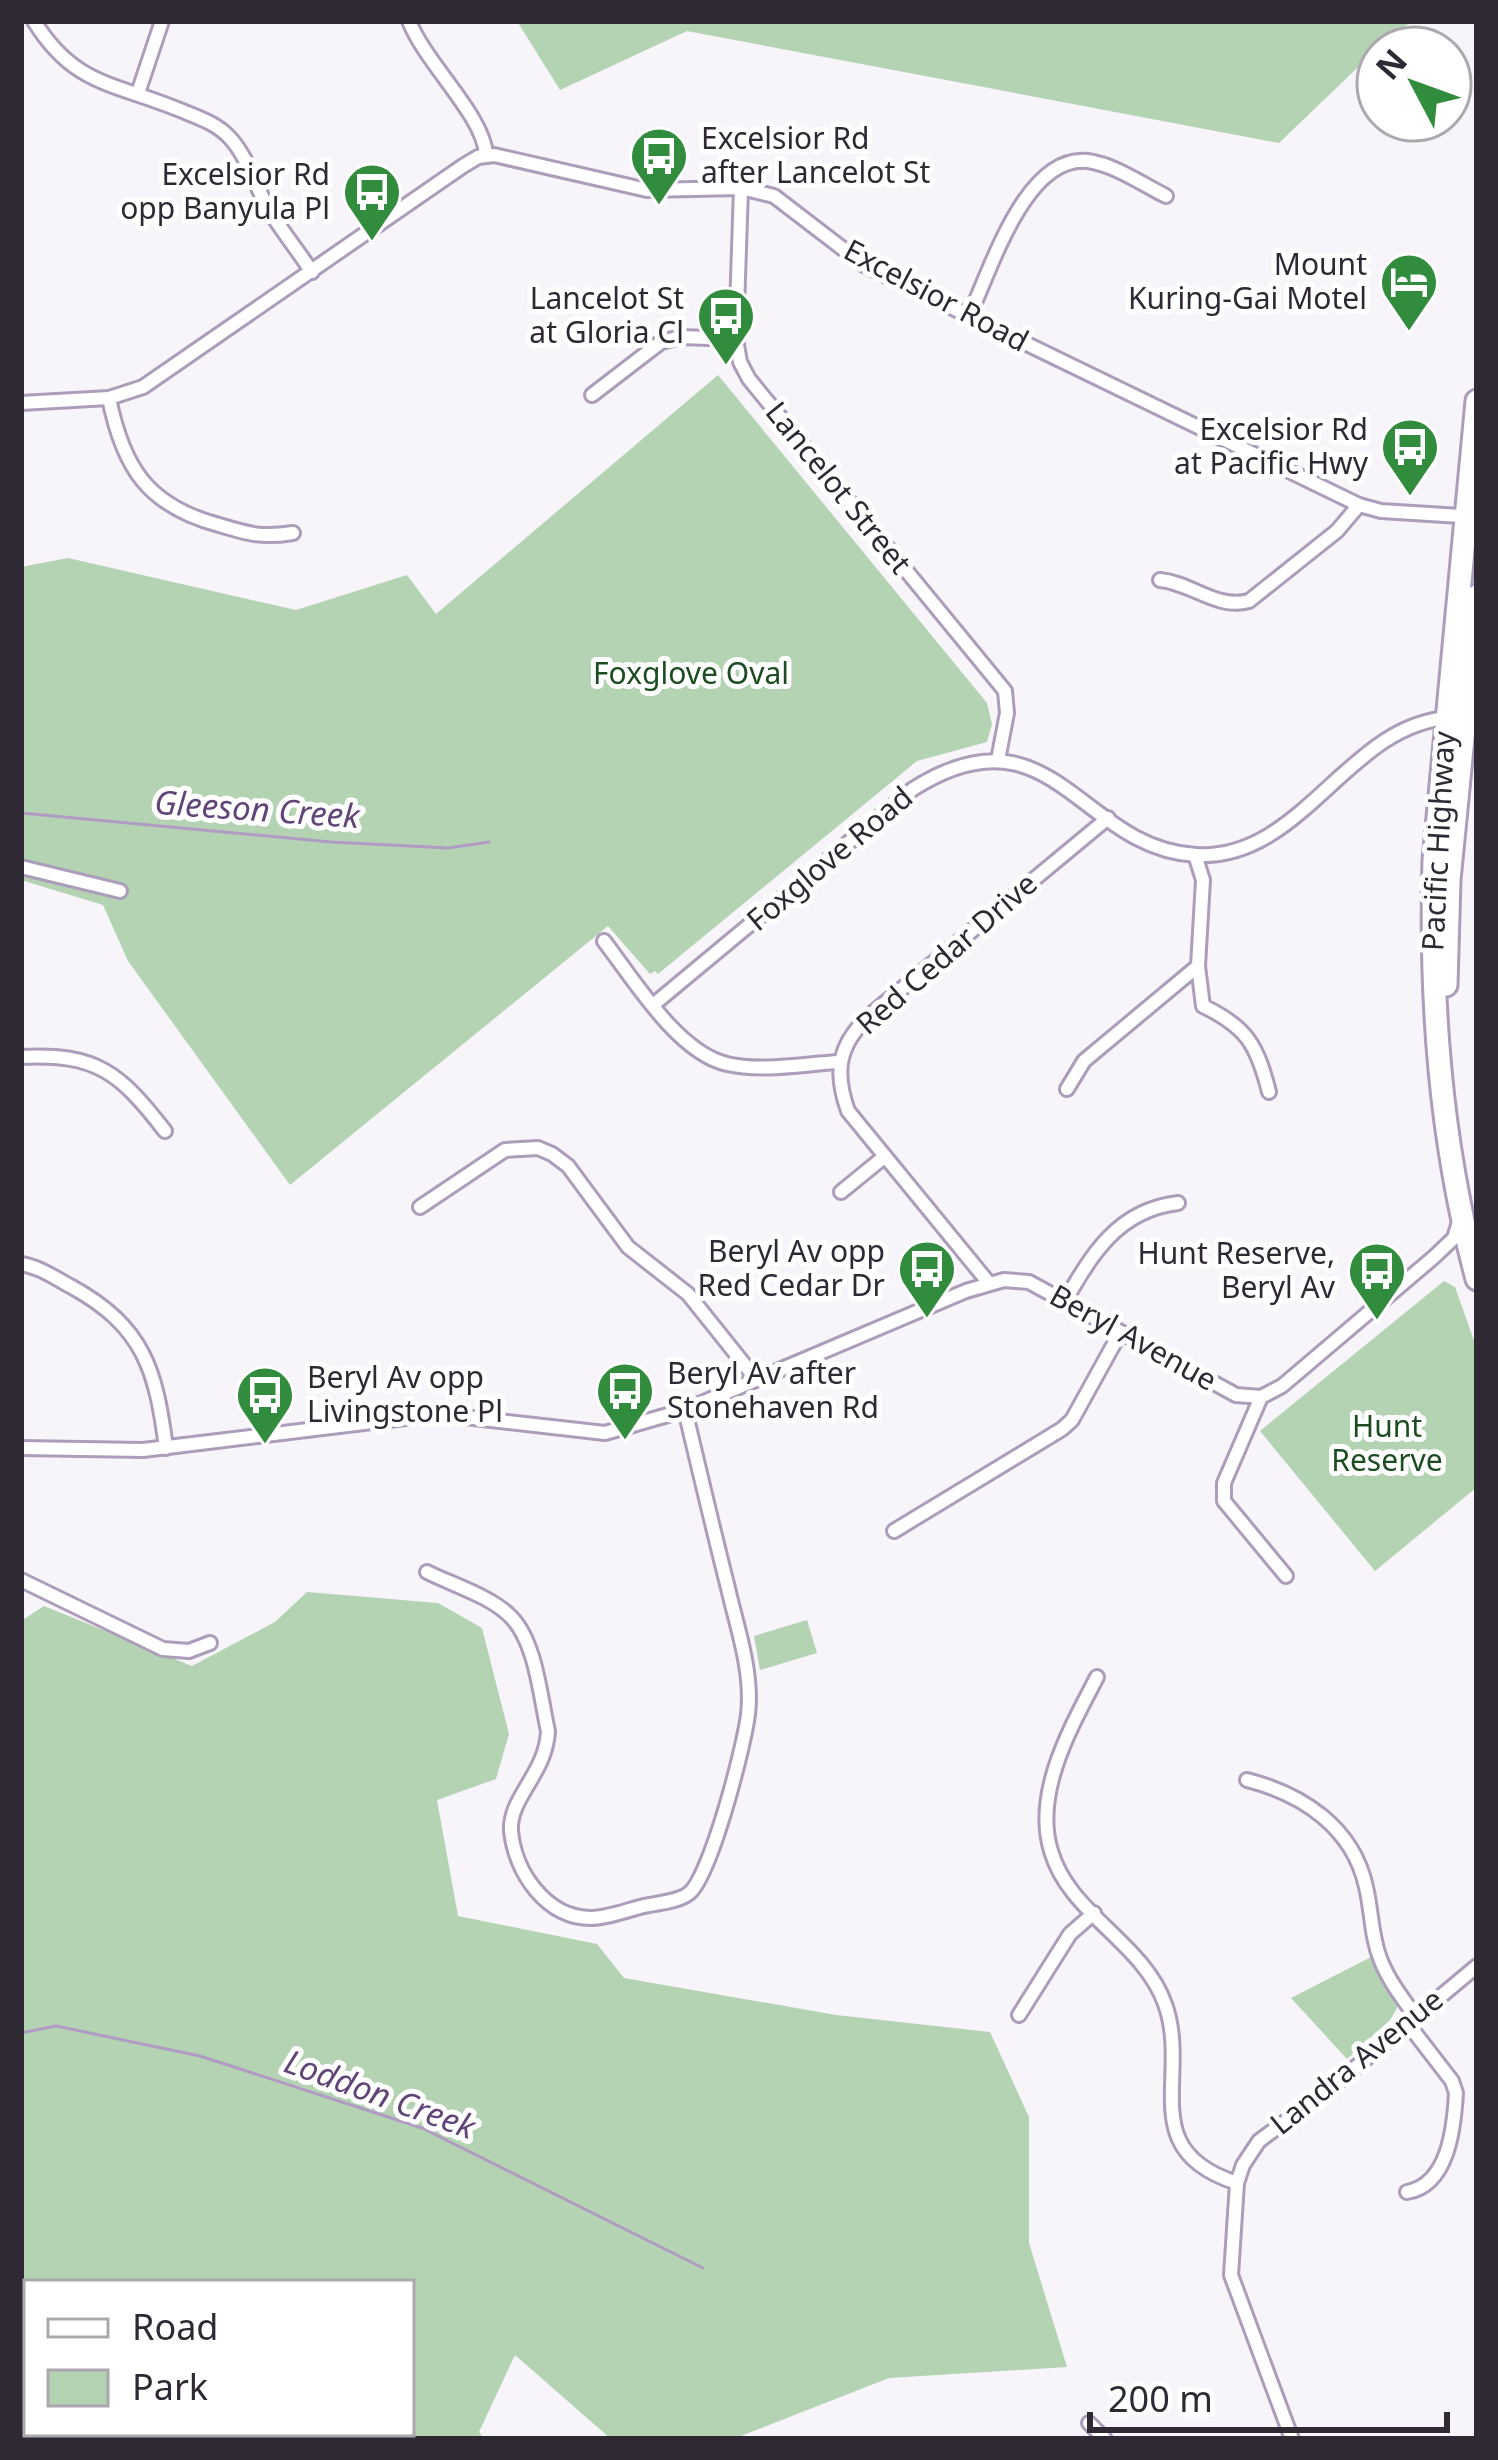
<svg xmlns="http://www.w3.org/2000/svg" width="1498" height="2460" font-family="'Noto Sans',sans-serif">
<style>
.green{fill:#b3d3b3}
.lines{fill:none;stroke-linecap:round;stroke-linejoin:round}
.stream{stroke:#b09bc2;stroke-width:3}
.street-casing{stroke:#ac9dba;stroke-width:18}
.primary-casing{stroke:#ac9dba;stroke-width:27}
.street{stroke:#fff;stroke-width:12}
.primary{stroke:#fff;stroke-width:21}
.labels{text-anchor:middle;stroke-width:10;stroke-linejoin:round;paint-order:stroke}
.poi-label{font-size:30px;fill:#2f2934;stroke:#fff;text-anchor:end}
.street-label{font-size:30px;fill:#2f2934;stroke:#fff}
.park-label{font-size:30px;fill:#1c4d21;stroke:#fff}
.water-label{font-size:33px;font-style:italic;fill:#614478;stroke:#fff}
</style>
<rect width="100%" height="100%" fill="#f7f4fa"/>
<g class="green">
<path d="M517,21H1412L1378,48L1279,143L687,31L560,90Z"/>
<path d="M718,375L987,703L992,724L987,742L917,761L658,974L655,971L650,974L608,926L290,1185L128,961L103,905L21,880V567L68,558L296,610L407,575L436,614Z"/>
<path d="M1444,1281L1455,1287L1477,1349V1487L1375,1571L1260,1431Z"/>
<path d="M307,1592L438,1603L482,1628L509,1734L496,1779L437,1800L458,1916L597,1944L624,1978L836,2015L990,2032L1029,2117V2243L1067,2367L889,2378L733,2439H611L515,2355L479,2432L484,2439H407L399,2433H411V2283H27V2433H182L179,2439H21V1621L44,1606L192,1666L275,1622Z"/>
<path d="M807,1620L817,1653L760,1670L754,1636Z"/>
<path d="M1373,1956L1398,2006L1390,2020L1347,2059L1291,1998Z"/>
</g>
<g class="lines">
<g class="stream">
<path d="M21,813L331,842L448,848L489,842"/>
<path d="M21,2033L56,2026L200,2056L422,2128L703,2268"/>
</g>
<g class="street-casing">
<g id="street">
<path d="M34,21C74,86 115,83 180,110C197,117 216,123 229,137C247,155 256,188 269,210C282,231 298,251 312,272"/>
<path d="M409,21C426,64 483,115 486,154"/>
<path d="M138,93L162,21"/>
<path d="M741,188L736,339L740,362L749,379L1005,691L1007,713L998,760"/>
<path d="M969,316C991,270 1025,154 1088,161C1115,165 1142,184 1166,196"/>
<path d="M592,395L661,342L681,337L736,339"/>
<path d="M109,398C123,468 148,506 219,525C249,534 261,538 293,533"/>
<path d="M21,403L109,398L143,387L463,166L478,157L494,155L647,190L741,188L774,196L864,265L1359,505L1381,511L1477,517"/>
<path d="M1160,580C1192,583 1217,610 1249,601L1337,531L1359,505"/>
<path d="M21,867L120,891"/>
<path d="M604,941C634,980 678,1053 727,1064C762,1072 803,1064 839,1062"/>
<path d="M1198,966L1203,1006C1247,1027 1257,1045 1269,1092"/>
<path d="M653,1005L913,789C1052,701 1080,849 1196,855C1302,861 1348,724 1449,718"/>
<path d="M21,1057C97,1053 120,1073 165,1131"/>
<path d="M1067,1089L1084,1061L1198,966L1203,880L1195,855"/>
<path d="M841,1192L884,1157"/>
<path d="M420,1207L505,1150L538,1148L552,1154L568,1166L628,1247L688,1294L756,1379"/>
<path d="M21,1264C40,1267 55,1278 72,1287C144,1327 156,1370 166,1448"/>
<path d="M988,1282L848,1111C834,1072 838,1045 869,1016L1108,818"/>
<path d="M1065,1301C1092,1254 1118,1210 1178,1203"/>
<path d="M1261,1397L1224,1483V1501L1286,1576"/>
<path d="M21,1448L143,1450L438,1414L605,1433L685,1410L966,1291L1004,1280L1029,1282L1236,1395L1261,1397L1282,1386L1434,1257L1454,1238L1459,1222"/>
<path d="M894,1531L1062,1429L1072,1420L1120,1333"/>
<path d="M427,1572C453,1585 490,1596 510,1616C536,1641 540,1696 548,1731C546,1774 509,1797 511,1831C515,1872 546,1918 591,1918C608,1918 627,1910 644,1906C657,1903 677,1902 688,1894C710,1880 745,1743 748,1714C753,1672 737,1628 728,1588C713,1529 699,1469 685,1410"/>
<path d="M21,1580L163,1649L189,1651L210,1643"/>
<path d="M1097,1677C1071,1727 1033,1793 1051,1851C1069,1914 1143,1942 1165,2004C1191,2076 1134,2150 1237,2183"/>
<path d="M1247,1780C1302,1794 1353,1827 1366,1887C1372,1912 1371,1937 1381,1961C1389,1981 1403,1999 1416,2017"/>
<path d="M1019,2015L1070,1934L1094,1913"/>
<path d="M1407,2192C1448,2185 1454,2129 1456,2093L1452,2081L1408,2024"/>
<path d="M1089,2423L1105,2439"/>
<path d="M262,2436L271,2439"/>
<path d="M1292,2439L1231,2275L1237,2183L1243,2165L1259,2141L1332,2087L1477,1966"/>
</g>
</g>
<g class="primary-casing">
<g id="primary">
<path d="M1477,401L1434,860C1430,1002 1440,1141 1477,1279"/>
<path d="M1446,985L1449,880L1477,596"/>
</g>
</g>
<use href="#street" class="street"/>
<use href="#primary" class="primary"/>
</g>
<defs>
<g id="bus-pin" transform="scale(3)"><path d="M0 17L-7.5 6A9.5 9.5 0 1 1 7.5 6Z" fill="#328c3d" stroke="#fff"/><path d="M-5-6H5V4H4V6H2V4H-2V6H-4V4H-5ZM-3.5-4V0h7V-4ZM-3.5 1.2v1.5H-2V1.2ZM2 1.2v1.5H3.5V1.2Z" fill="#fff"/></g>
<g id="hotel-pin" transform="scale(3)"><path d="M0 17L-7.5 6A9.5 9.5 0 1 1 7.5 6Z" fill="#328c3d" stroke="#fff"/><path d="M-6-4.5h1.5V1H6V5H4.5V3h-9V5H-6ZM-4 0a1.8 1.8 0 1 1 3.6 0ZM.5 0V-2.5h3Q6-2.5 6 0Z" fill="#fff"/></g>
</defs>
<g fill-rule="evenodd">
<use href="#bus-pin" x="659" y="156"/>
<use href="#bus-pin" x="372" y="192"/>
<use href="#hotel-pin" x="1409" y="282"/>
<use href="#bus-pin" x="726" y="316"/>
<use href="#bus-pin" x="1410" y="447"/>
<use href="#bus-pin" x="927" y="1269"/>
<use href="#bus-pin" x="1377" y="1271"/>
<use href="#bus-pin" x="625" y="1391"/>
<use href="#bus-pin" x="265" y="1395"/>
</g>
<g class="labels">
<g class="poi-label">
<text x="701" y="149" text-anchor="start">Excelsior Rd<tspan x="701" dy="34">after Lancelot St</tspan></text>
<text x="330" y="185">Excelsior Rd<tspan x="330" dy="34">opp Banyula Pl</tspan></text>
<text x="1367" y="275">Mount<tspan x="1367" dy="34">Kuring-Gai Motel</tspan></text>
<text x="684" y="309">Lancelot St<tspan x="684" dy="34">at Gloria Cl</tspan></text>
<text x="1368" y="440">Excelsior Rd<tspan x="1368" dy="34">at Pacific Hwy</tspan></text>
<text x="885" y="1262">Beryl Av opp<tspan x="885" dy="34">Red Cedar Dr</tspan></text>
<text x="1335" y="1264">Hunt Reserve,<tspan x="1335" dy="34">Beryl Av</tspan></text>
<text x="667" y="1384" text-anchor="start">Beryl Av after<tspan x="667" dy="34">Stonehaven Rd</tspan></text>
<text x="307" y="1388" text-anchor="start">Beryl Av opp<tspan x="307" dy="34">Livingstone Pl</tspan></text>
</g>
<g class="street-label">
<text transform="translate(936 296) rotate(28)" y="10">Excelsior Road</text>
<text transform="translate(838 488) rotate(51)" y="10">Lancelot Street</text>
<text transform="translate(1439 841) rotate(-87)" y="10">Pacific Highway</text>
<text transform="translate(830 859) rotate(-40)" y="10">Foxglove Road</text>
<text transform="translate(947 954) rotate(-41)" y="10">Red Cedar Drive</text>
<text transform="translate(1133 1338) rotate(29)" y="10">Beryl Avenue</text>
<text transform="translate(1357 2062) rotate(-39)" y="10">Landra Avenue</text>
</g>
<g class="park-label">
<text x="691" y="684">Foxglove Oval</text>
<text x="1387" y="1437">Hunt<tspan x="1387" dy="34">Reserve</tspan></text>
</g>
<g class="water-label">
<text transform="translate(257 809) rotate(4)" y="12">Gleeson Creek</text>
<text transform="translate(380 2094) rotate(20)" y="12">Loddon Creek</text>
</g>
</g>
<rect width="1498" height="2460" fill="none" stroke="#2f2934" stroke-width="48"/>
<rect x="24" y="2280" width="390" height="156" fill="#ffffff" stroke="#aca9ae" stroke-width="3"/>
<rect x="48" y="2319" width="60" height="18" fill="#ffffff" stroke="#aca9ae" stroke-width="3"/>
<text x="132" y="2340" font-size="36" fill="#2f2934">Road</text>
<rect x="48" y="2370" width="60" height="36" fill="#b3d3b3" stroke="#aca9ae" stroke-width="3"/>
<text x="132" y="2400" font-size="36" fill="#2f2934">Park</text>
<g transform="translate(1414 84) rotate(311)"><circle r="57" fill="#ffffff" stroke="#aca9ae" stroke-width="3"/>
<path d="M0-9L21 45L0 30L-21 45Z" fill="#328c3d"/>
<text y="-18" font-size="33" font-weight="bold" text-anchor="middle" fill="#2f2934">N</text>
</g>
<path d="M1090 2412v18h357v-18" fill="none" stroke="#2f2934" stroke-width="6"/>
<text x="1108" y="2412" font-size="36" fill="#2f2934" stroke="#ffffff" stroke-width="9" paint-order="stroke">200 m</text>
</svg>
